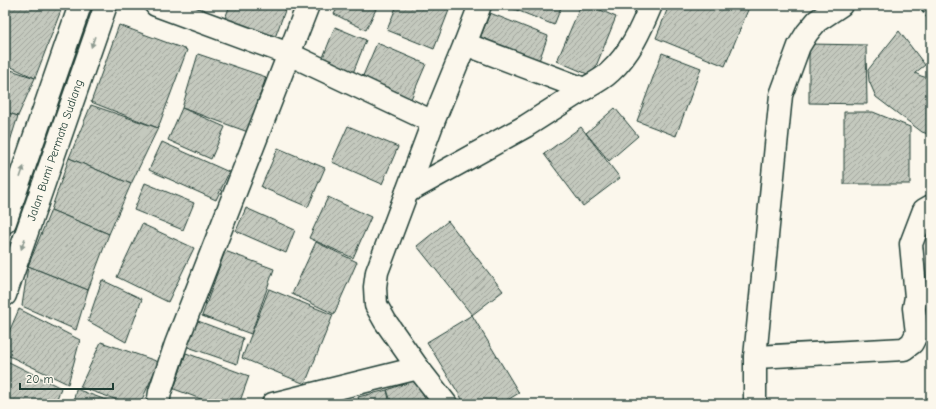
<svg xmlns="http://www.w3.org/2000/svg" width="936" height="409" font-family="'Comic Neue',sans-serif">
<style>
.building{fill:url(#building-hatch);stroke:#1f3d34}
.lines{fill:none;stroke-linecap:round;stroke-linejoin:round}
.minor-casing{stroke:#1f3d34;stroke-width:25}
.path{stroke:#1f3d34;stroke-width:2.5;stroke-dasharray:4 3;stroke-linecap:butt}
.minor{stroke:#fbf7ec;stroke-width:22}
.oneway{fill:#8d9a90}
.labels{text-anchor:middle;stroke-width:3;stroke-linejoin:round;paint-order:stroke}
.street-label{font-size:12px;fill:#1f3d34;stroke:#fbf7ec}
</style>
<defs>
<pattern id="building-hatch" width="6" height="6" patternUnits="userSpaceOnUse"><rect width="6" height="6" fill="#c4c9be"/><path d="M-1 1l2-2M0 6l6-6M5 7l2-2" fill="none" stroke="#9fa49b"/></pattern>
</defs>
<rect width="100%" height="100%" fill="#fbf7ec"/>
<filter id="ink" filterUnits="userSpaceOnUse"><feTurbulence type="fractalNoise" baseFrequency=".025" numOctaves="2"/><feDisplacementMap in="SourceGraphic" scale="8" xChannelSelector="R" yChannelSelector="G"/><feConvolveMatrix kernelMatrix="1 2 1 2 8 2 1 2 1" color-interpolation-filters="sRGB"/></filter>
<g filter="url(#ink)">
<g class="building">
<path d="M5,5H63L35,78L5,64Z"/>
<path d="M230,5H287L273,43L223,24Z"/>
<path d="M339,5H378L366,30L334,14Z"/>
<path d="M397,5H451L434,49L387,30Z"/>
<path d="M504,5H562L554,25Z"/>
<path d="M581,5H589L616,17L592,76L557,61Z"/>
<path d="M669,5H750L725,66L656,38Z"/>
<path d="M490,13L548,36L536,69L477,46Z"/>
<path d="M119,25L187,50L158,128L91,102Z"/>
<path d="M335,27L366,40L353,73L322,60Z"/>
<path d="M899,31L925,65L915,73L921,76L931,79V135L922,132L876,97L869,81L868,70Z"/>
<path d="M377,43L426,64L408,106L359,85Z"/>
<path d="M809,44L866,45L867,104L809,103Z"/>
<path d="M662,53L701,68L676,136L637,121Z"/>
<path d="M198,54L266,77L248,132L182,108Z"/>
<path d="M5,68L35,78L18,116L5,112Z"/>
<path d="M91,105L158,128L131,184L69,158Z"/>
<path d="M182,108L225,127L211,159L168,140Z"/>
<path d="M615,108L638,136L609,161L586,133Z"/>
<path d="M5,112L18,116L5,157Z"/>
<path d="M844,112H873L910,127V184H844Z"/>
<path d="M348,126L398,147L382,184L332,162Z"/>
<path d="M581,127L620,178L583,206L544,154Z"/>
<path d="M162,142L229,172L216,200L149,170Z"/>
<path d="M278,148L325,168L308,207L261,187Z"/>
<path d="M69,158L131,184L109,234L51,210Z"/>
<path d="M145,183L194,203L183,230L134,210Z"/>
<path d="M328,197L371,217L353,258L309,238Z"/>
<path d="M246,208L295,230L286,253L236,231Z"/>
<path d="M51,210L109,234L88,290L28,266Z"/>
<path d="M448,221L503,291L472,315L417,246Z"/>
<path d="M142,224L194,248L168,302L117,277Z"/>
<path d="M316,242L357,262L334,314L292,294Z"/>
<path d="M225,251L274,269L251,334L202,316Z"/>
<path d="M28,266L88,290L76,330L22,306Z"/>
<path d="M102,280L142,299L126,342L88,321Z"/>
<path d="M269,289L333,315L305,384L242,358Z"/>
<path d="M19,309L80,340L68,384L5,354V341Z"/>
<path d="M472,315L519,393L501,404H465L427,342Z"/>
<path d="M198,321L243,338L237,364L185,346Z"/>
<path d="M101,342L159,362L140,404H129L80,387Z"/>
<path d="M186,353L249,376L239,404H214L174,389Z"/>
<path d="M5,360L61,388L55,404H5Z"/>
<path d="M417,379L427,404H392L387,390Z"/>
<path d="M76,389L117,404H73Z"/>
<path d="M387,390L390,404H360L358,397Z"/>
</g>
<g class="lines">
<g class="minor-casing">
<g id="minor">
<path d="M156,5L289,54L433,122"/>
<path d="M465,44L480,5"/>
<path d="M407,192L526,126L584,89"/>
<path d="M5,222L80,5"/>
<path d="M5,295L106,5"/>
<path d="M755,357L904,349L912,343L917,333L914,308L916,297L911,244L924,210L931,206"/>
<path d="M158,404L160,392L176,344L308,5"/>
<path d="M273,404L418,368"/>
<path d="M446,404L418,368L385,321L376,305L375,287L377,272L433,122L465,44L584,89C593,84 603,79 610,72C630,54 641,29 651,5"/>
<path d="M755,404V357L781,95L799,46L807,33L817,21L841,5"/>
</g>
</g>
<path class="path" d="M917,5L931,21"/>
<use href="#minor" class="minor"/>
</g>
<defs><path id="oneway-solid" d="M-6-.8H1V-3.2L6.5 0L1 3.2V.8H-6Z"/></defs>
<g class="oneway">
<use href="#oneway-solid" transform="translate(93 42) rotate(109)"/>
<use href="#oneway-solid" transform="translate(22 172) rotate(-71)"/>
<use href="#oneway-solid" transform="translate(23 244) rotate(109)"/>
</g>
</g>
<g class="labels">
<g class="street-label">
<text transform="translate(55 150) rotate(-71)" y="4">Jalan Bumi Permata Sudiang</text>
</g>
</g>
<rect width="936" height="409" fill="none" stroke="#fbf7ec" stroke-width="20"/>
<rect x="10" y="10" width="916" height="389" fill="none" stroke="#1f3d34" stroke-width="1.5" filter="url(#ink)"/>
<path d="M20 383v6h93v-6" fill="none" stroke="#1f3d34" stroke-width="2"/>
<text x="26" y="383" font-size="12" fill="#1f3d34" stroke="#fbf7ec" stroke-width="3" paint-order="stroke">20 m</text>
</svg>
